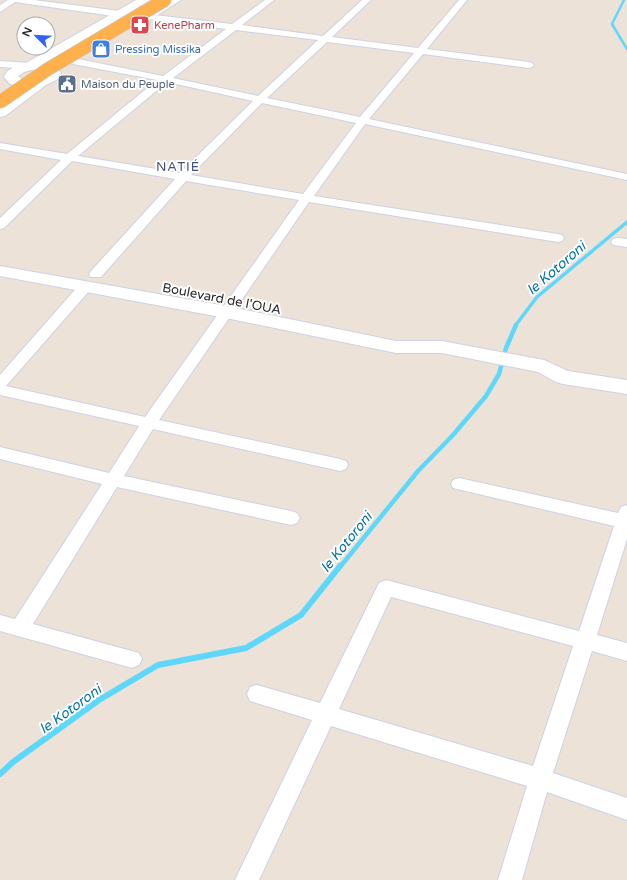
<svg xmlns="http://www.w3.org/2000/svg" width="627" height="880" font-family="'Varela Round',sans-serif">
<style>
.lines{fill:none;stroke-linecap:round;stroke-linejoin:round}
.stream-far3{stroke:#5ed8fa;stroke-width:2.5}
.stream-far2{stroke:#5ed8fa;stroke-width:3.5}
.stream-far1{stroke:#5ed8fa;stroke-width:4.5}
.stream{stroke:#5ed8fa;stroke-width:6}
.minor-casing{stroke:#ccd2e3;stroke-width:2}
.secondary-casing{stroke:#ccd2e3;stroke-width:2}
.minor{fill:#fff;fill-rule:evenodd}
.secondary{fill:#fff;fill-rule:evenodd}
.trunk-bridge-casing{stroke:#c7c7c7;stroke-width:14;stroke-linecap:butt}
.trunk-bridge{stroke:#feb04c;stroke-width:13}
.labels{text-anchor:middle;stroke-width:4;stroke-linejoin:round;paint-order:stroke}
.far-health-label{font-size:11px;fill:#be3a42;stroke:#fff;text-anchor:start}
.far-shop-label{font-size:11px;fill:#366cbe;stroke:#fff;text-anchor:start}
.far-service-label{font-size:11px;fill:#4e5e75;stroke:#fff;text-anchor:start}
.far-quarter-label{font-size:13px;letter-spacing:1px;fill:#44517c;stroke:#fff}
.street-label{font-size:13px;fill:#282828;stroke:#fff}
.water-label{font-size:14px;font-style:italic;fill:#0072a3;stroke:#fff}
</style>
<rect width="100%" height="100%" fill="#ece2d7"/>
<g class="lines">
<path class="stream-far3" d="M624,0L612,24L627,49"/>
<path class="stream-far2" d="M515,326L537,297L627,222"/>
<path class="stream-far1" d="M340,567L418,471L453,435L486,396L499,374L506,348L516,325"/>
<path class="stream" d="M0,774L13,762L99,700L158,665L246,648L301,615L340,566"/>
<g class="minor-casing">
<g id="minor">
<path d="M8,0H34L120,11L124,14L120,17L15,2L0,12V5Z"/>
<path d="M265,0H274L242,25L323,36L362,0H371L332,37L418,48L459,0H467L427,49L529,62L532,63L534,65L532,67L529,68L423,54L369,119L627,174V180L365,124L314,196L558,234L562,235L564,238L562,241L558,242L309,202L159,420L340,459L346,461L348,465L346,469L340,471L153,429L124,476L291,511L297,513L300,518L297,523L291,525L117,487L33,624L139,653L142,659L139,665L132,668L0,631V615L15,619L102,484L0,459V447L109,473L139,426L0,395V375L80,284H90L92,287L90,290L6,386L145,417L299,200L186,181L101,277H91L89,274L91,271L175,179L72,161L4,228L0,229V218L61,160L0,149V143L67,154L157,80L73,64L70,63L68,61L70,59L73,58L163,76L226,29L149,19L145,16L146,14L232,24ZM236,30L318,40L258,96L173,78ZM327,42L414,53L360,117L267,98ZM167,82L253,101L180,173L78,156ZM262,103L356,123L303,194L191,175Z"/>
<path d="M0,61L31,63L36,66L31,69L0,67Z"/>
<path d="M617,238L627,239V247L613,245L611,242L613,239Z"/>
<path d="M459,478L618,513L621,507L627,505V539L597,635L627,643V661L592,651L553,773L627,798V820L547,792L522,880H498L527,786L331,726L259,880H235L312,720L250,701L247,694L250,687L257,685L320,703L379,583L386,580L579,631L614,526L453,488L451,484L453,480ZM391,597L573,646L533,766L339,709Z"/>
</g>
</g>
<g class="secondary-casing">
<g id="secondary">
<path d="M136,0H150L44,64C52,64 56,66 61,73L58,79L46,85L5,116L0,117V106L25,88L10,84L4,77C7,68 18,65 26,63ZM31,70L45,71L47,74C39,80 26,84 18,76L24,72Z"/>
<path d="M167,0H181L150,20H142L140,18L142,16Z"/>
<path d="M0,266L226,306L396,341H442L544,360L568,371L627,380V394L563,384L556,382L538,372L442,353H396L226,318L0,276Z"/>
</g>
</g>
<use href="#minor" class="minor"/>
<use href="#secondary" class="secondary"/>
<g class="trunk-bridge-casing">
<path id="trunk-bridge" d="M0,102L48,69L165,0"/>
</g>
<use href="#trunk-bridge" class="trunk-bridge"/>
</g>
<defs>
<g id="pharmacy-square" transform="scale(1)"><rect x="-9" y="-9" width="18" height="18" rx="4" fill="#e0444e" stroke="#fff"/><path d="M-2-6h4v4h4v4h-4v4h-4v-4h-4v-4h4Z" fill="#fff"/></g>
<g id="shop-square" transform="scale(1)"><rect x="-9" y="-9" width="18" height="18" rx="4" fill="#3f7fe0" stroke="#fff"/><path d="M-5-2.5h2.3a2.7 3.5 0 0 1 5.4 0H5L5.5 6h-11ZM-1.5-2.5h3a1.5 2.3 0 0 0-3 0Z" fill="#fff"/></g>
<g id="civic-square" transform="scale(1)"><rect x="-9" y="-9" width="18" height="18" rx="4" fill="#5c6f8a" stroke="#fff"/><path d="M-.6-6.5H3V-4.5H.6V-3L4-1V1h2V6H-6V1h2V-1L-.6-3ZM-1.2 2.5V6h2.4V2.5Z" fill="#fff"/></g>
</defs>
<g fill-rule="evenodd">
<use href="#pharmacy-square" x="140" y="25"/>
<use href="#shop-square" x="101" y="49"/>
<use href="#civic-square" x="67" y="84"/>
</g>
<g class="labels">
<g class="far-health-label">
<text x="154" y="29">KenePharm</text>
</g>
<g class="far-shop-label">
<text x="115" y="53">Pressing Missika</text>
</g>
<g class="far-service-label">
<text x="81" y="88">Maison du Peuple</text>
</g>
<g class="far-quarter-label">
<text x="178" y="171">NATIÉ</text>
</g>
<g class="street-label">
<text transform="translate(222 298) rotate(11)" y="5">Boulevard de l'OUA</text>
</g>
<g class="water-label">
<text transform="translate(556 268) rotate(-41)" y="5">le Kotoroni</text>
<text transform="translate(346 542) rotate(-51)" y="5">le Kotoroni</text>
<text transform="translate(70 709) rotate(-36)" y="5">le Kotoroni</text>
</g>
</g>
<g transform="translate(36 36) rotate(294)"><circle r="19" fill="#ffffff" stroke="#a9a9a9"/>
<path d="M0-3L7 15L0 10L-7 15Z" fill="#3161ff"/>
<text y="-6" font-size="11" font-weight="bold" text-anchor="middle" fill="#282828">N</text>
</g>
</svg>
